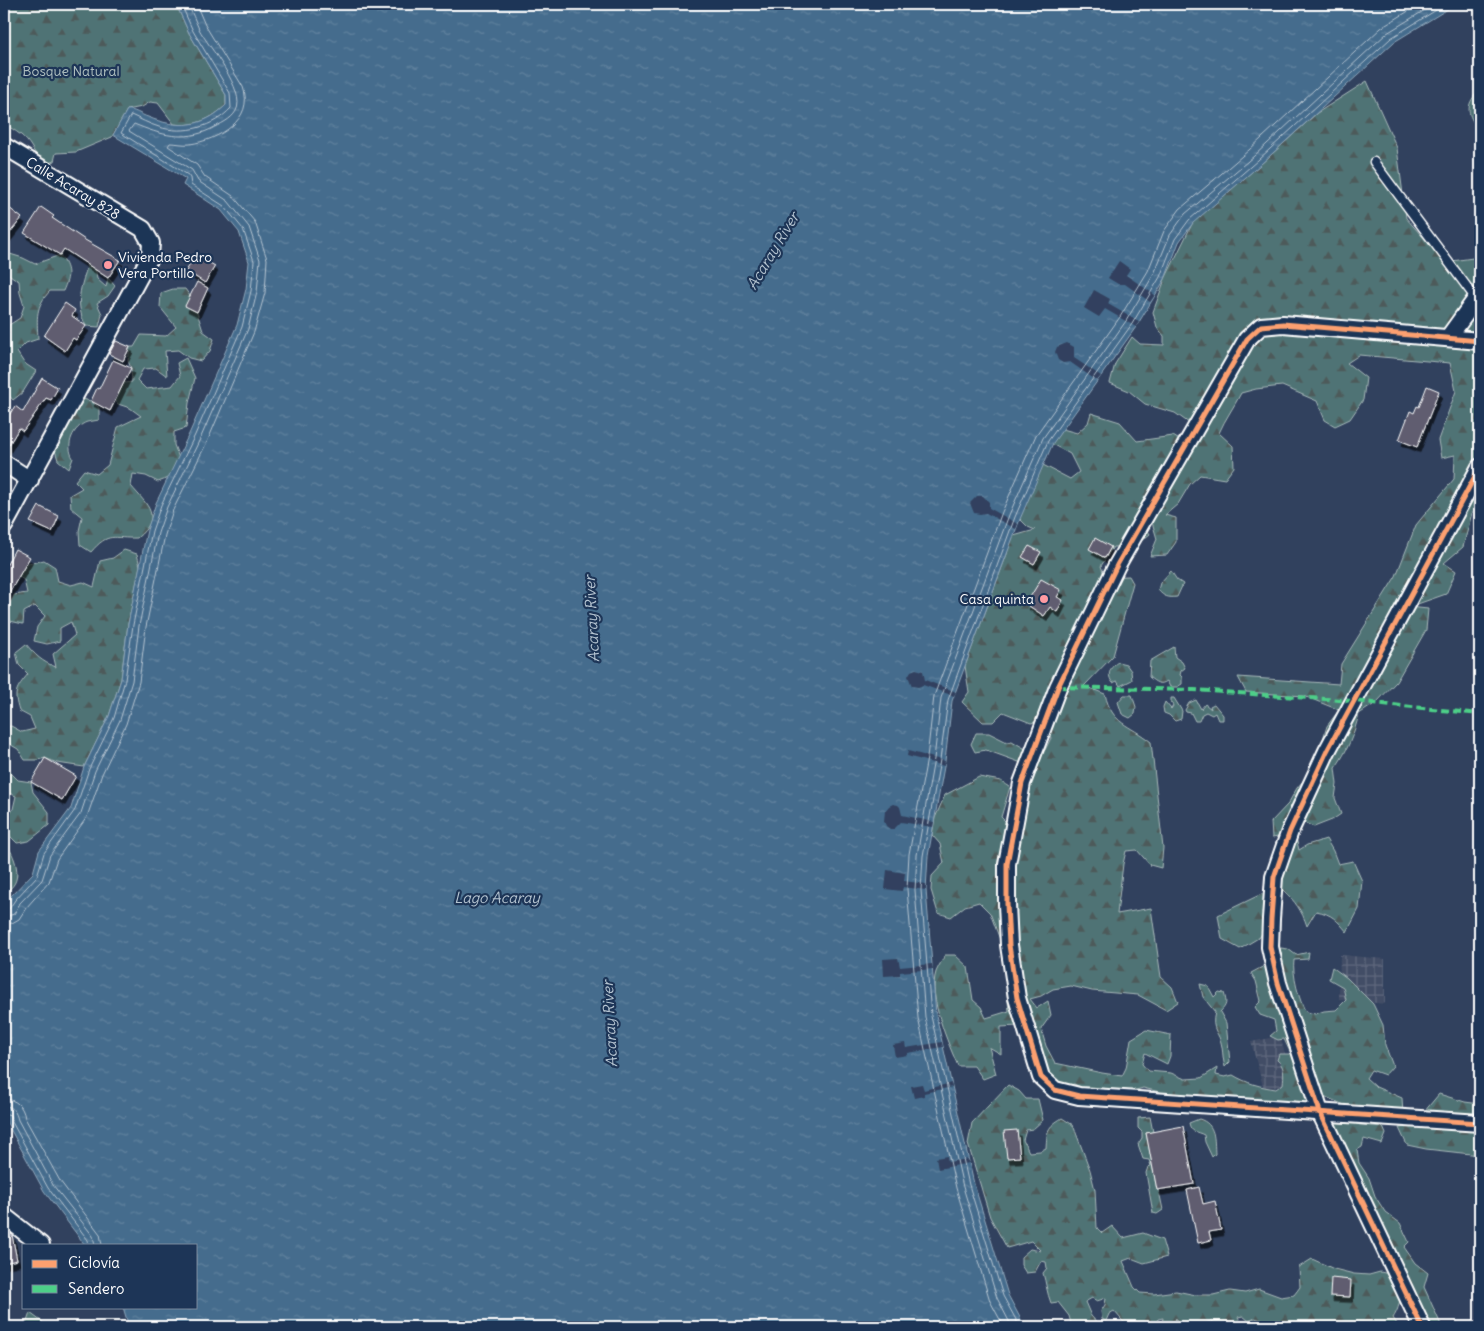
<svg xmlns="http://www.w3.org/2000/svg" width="1484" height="1331" font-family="Delius,sans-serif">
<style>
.industrial{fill:url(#industrial-grid)}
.forest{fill:url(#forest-firs);stroke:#a8b9ba}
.water{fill:url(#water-ripples);stroke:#8fa7bb}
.pier{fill:#31415e}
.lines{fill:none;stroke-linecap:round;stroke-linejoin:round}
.shore{stroke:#b5c4d1;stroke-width:1}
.building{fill:#615d6f;stroke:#fff;filter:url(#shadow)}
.service-casing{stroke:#fff;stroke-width:11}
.minor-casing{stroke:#fff;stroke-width:20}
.service{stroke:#1d3557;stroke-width:8}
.minor{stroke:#1d3557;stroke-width:16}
.quiet{stroke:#4dcf88;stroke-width:4;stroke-dasharray:8 4;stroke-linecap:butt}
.cycleway-casing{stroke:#1d3557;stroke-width:8}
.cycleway{stroke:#fca06f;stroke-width:5}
.poi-dot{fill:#ff9aa2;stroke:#1d3557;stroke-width:2}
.labels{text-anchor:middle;stroke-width:4.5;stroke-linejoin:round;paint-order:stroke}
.park-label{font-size:14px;fill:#b0c0c0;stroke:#1d3557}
.street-label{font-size:14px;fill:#fff;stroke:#1d3557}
.poi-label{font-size:14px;fill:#fff;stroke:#1d3557;text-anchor:start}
.water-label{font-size:15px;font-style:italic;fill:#b5c4d1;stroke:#1d3557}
</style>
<defs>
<pattern id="industrial-grid" width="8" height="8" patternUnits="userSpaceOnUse" patternTransform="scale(1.25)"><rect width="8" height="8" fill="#434d66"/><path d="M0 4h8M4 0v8" fill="none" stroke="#5f687d"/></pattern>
<pattern id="forest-firs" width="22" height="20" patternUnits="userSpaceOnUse" patternTransform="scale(1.25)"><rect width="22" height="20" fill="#507374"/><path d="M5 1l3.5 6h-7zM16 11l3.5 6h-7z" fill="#4d5a5a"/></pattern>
<pattern id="water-ripples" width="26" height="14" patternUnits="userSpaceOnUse" patternTransform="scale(1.25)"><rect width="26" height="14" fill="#456c8d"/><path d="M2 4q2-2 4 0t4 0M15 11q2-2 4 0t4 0" fill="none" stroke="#61829e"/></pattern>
<filter id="shadow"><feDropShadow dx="3" dy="5.5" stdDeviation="0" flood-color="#0009"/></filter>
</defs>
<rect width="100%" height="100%" fill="#31415e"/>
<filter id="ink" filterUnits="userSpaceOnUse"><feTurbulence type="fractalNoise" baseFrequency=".02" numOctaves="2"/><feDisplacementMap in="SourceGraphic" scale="10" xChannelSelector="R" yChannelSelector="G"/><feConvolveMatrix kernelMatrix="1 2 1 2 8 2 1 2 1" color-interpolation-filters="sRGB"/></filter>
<g filter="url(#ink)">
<g class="industrial">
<path d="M1340,955L1385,959V1004L1339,999Z"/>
<path d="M1280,1036L1293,1083L1264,1090L1251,1042Z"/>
</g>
<g class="forest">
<path d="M4,4H176L189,33L226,95V105C212,119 194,127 174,124L158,103L150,102L142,107L127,110L112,137L76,152L56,153L54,161L43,165C38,159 36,154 32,148C25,136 16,131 4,124Z"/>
<path d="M1367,81L1397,148L1406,218L1445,262L1480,257V483L1463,547L1444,563L1456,571L1446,594L1409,607L1428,609L1426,630L1396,682L1376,703L1359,714C1354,734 1347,752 1335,768L1337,784L1335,798L1341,814L1332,820L1314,827L1291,817L1299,850L1307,845L1326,839L1333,851L1338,864L1353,861L1362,881L1359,909L1347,932C1337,920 1332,914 1316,911L1307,926C1302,911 1295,901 1283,890L1260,937L1240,949L1222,939L1218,915L1272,889L1291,835L1272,838L1271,822L1288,804L1297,788L1314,768L1327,726L1339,710L1304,696L1246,692L1238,677L1339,684L1341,664L1396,576L1416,525L1454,479L1455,455L1441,458L1438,440L1456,391L1450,363L1359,355L1347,363L1366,378L1363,400L1350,419L1335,426L1325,420L1317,401L1282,386L1256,389L1241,393C1234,407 1225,419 1219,433L1233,446L1234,467L1225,479L1200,475L1190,484L1178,504L1165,515L1176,518V542L1167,555L1150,556L1157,539L1152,522L1143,524L1150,534C1137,545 1131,547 1113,547L1101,566L1105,577L1129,576L1133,583L1113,656L1084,686L1105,694C1112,725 1129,724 1151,742L1163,848L1161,868L1150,865L1137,850L1126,851L1123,864L1117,914L1151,908L1161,977L1172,987L1178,1002L1166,1010L1138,995L1092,991L1071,986L1053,989L1041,996L1030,999L1037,1008L1048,1001L1051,1015L1041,1029L1046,1046L1055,1063L1102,1073L1122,1076L1126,1068L1131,1039L1146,1030L1171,1035L1170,1056L1167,1064L1145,1053L1142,1064L1148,1071L1171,1073L1185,1079L1201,1078L1217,1068L1216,1075L1225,1077L1233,1075C1246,1083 1261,1087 1276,1089L1283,1084C1284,1075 1285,1066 1277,1060L1279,1054H1291L1284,1039L1278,1040L1270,1036L1276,1031L1274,1020L1260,1015L1255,1007L1261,1001L1256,981L1251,973L1268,964L1281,948L1288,949L1296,955L1309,952L1308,959L1294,960C1292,974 1299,1001 1306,1012L1315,1014L1324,1011L1336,1010L1346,1000L1343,987L1329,979L1332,967L1347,978L1373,1004L1383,1025L1385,1045L1393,1066L1385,1075L1371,1070L1366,1078L1376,1087L1402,1098L1403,1114L1361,1112L1328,1098L1305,1085L1308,1103C1286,1111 1258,1104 1236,1098L1235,1102L1184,1103L1160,1092L1143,1088L1126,1093L1090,1091L1074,1084L1059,1087L1045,1082L1018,1026L1001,1027V1054L989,1047L996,1074L983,1079L974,1066H958C948,1043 928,998 936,972C938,967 942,961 945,955H955L968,967L973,1000L981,1007L986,1018L1009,1011L1002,945L990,913L979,902L965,906L951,917L938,913L931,890L932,876L944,863L940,844L932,835L935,818L945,795L979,777L1001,781L1010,787L1001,817L1009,825L1027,776L1019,762L986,750L975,752L971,744L976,733H989L1007,742L1012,741L1034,754L1045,750L1051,738L1043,720L1031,723L1003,712L993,722H983L962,702L969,692L965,666L1007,554L1010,537L1035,530L1028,527L1015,514L1043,465L1070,479L1079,472L1070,454L1048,442L1059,428L1077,433L1088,423L1091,413L1120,422L1137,441L1173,436L1189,446L1203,416L1189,423L1175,413L1145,404L1129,391L1110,383L1115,364L1132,337L1140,344L1164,345V336L1157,327L1153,312L1165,279L1193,222L1261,164L1317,113Z"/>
<path d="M1478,92H1480V124L1474,123C1466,111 1468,102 1478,92Z"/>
<path d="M10,254L23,258L35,264L60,255C70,269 70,275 63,291H50C35,307 37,317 38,339L26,343L17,352L24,363L36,371L23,392L13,400L4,390L8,378L4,374V340L6,339L9,325L20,318L24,306L20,293L19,281C8,274 4,273 4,259Z"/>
<path d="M88,264L96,271L97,279L106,287L108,278L115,286L108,296L97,303L102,314L99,327L86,326C74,303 81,287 88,264Z"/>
<path d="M173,289H185L193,300L203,331L214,339L210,351L201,361L189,358L178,350L165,351L167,376L156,368L143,369L137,380L146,389L172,386L180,376L177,363L186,358L195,378L189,403L186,428L174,432V445L179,458L169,478L158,482L146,476L133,474L131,486C148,506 163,516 137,538C113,539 109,531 91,552L80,545L79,531L82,517L71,508L70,495L82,488L75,481L84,470L97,474L108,465L118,427L141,416L130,408L118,404L110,394L111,381L124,383L132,382L131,368L128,361L130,347H134L141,335L166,336L176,327L160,307L161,293Z"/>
<path d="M78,398L91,401L99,408V420C95,421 91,421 87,422C73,427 65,445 73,458L69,469L58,460L54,447L63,435L70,409Z"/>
<path d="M124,550L137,554L140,566L128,624L121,679L109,716L84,767L57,763L45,758L38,760H25L18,749L6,742L4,743V727L11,726L22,732L35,729L30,717L19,711C13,692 16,689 28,674L19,665L16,652L26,644C35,655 42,662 56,667L53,654L75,635L71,622L60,628V641L47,644L34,641L37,627L45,616L35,606L24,612L23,624L10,621L8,607L14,595L27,593L24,580L13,573L16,561L28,564L44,560L55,567L58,581L71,585L83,582L94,587L100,561L113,558Z"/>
<path d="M1171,571L1177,580L1183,584L1177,597C1168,598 1164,597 1158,590L1160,583Z"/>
<path d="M1174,647L1175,657L1182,662L1185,668L1181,671L1180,675L1182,677V684L1177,687H1170L1167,681C1160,686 1155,682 1149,677L1150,661Z"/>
<path d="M1118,662L1126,664L1131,671L1132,680L1120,686L1117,681L1113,683C1106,675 1110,667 1118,662Z"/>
<path d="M1124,695H1132L1136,707L1135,714L1130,718L1122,714L1118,702Z"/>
<path d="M1171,698H1174L1182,711L1181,719L1175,721L1169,715L1164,713L1163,707L1165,702L1171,709L1173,706L1171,702Z"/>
<path d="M1196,700L1201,709L1205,704L1211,709L1210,706L1214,704L1223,715V720H1218L1215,713L1212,715L1206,712L1202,714L1199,721H1195L1191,713L1186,712L1185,710L1189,703Z"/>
<path d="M4,766L18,780L31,782L33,792L49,812V825L29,841L17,843L7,833L6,821L13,809L16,796L4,791Z"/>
<path d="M4,844L7,845C16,858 25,884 4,892Z"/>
<path d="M1200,984L1208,986L1214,997L1219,992L1224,993C1227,1003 1227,1005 1220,1012L1226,1023L1230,1062L1225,1067C1223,1060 1223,1054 1222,1047C1220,1032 1210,1031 1215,1012L1203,997Z"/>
<path d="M1008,1085L1019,1091L1026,1099H1038L1043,1120L1033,1129L1026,1130L1023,1140L1029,1152L1040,1151L1046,1148C1047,1131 1047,1127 1062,1118L1073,1125L1090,1170L1095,1190L1097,1228L1102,1233L1112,1226L1123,1238L1143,1233L1162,1240L1167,1257L1144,1263L1131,1258L1123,1261L1134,1287L1140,1293L1154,1294L1176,1291L1196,1295H1213L1230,1291L1245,1293L1259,1289L1281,1297L1294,1295L1300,1287L1299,1267L1312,1259L1334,1269L1354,1274L1369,1275L1380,1272L1395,1275C1402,1290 1402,1304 1393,1318L1399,1327H1272L1274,1324L1255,1318L1249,1321L1243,1316L1238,1317L1244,1327H1211L1212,1320L1205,1324V1327H1194L1195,1325C1188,1324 1183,1327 1177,1327L1176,1318L1173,1326L1164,1327L1162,1324L1163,1318L1158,1319L1156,1324L1151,1321L1145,1325V1327H1128L1114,1311L1109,1314L1106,1321L1102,1319L1101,1311L1105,1305L1106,1298L1097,1301L1092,1298L1085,1302L1091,1316L1101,1327H1072L1069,1316L1058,1302L1051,1303C1047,1293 1046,1283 1043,1273L1047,1268L1046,1262L1041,1261L1035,1272L1026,1273L1021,1265V1257L1030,1249L1041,1251L1031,1241L1007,1248L990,1217L968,1144L972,1123Z"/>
<path d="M1439,1094L1465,1102L1480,1104V1155L1426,1149L1407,1145L1399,1128L1428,1124L1424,1112Z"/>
<path d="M1150,1117L1153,1132L1146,1133L1157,1190L1159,1191L1163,1210L1157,1214L1153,1213L1146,1173L1148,1167L1151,1166L1149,1160L1143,1159L1138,1144L1142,1138V1132L1138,1128V1118Z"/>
<path d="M1199,1119C1216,1124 1214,1139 1215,1154L1212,1157L1205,1142L1204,1135C1196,1131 1191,1133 1189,1123Z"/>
<path d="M1345,1120L1360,1125L1383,1127L1386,1134L1382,1144L1364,1139L1362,1147L1357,1150L1359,1163L1369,1178L1375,1196L1385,1212L1400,1223L1409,1242L1404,1247L1415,1263L1428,1273L1424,1287L1442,1327H1426L1414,1291L1399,1263L1334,1122Z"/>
<path d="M30,1313L49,1327H25Z"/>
</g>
<path class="water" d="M176,4H1456L1394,42L1261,164L1193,223L1179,242L1165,279L1136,327L1053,443L1020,519L952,701L945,761L928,856L926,890L936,1015L974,1184L1008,1295L1025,1327H129L123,1307H196V1245H85L44,1191L7,1123L4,1102V910L10,897L33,873L39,851L71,808L84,767L109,716L121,679L128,624L147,530L156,503L190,432L237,325L246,289L249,262L239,232L221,210L183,185L186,179L113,135L127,110C134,109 141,115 148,117C177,129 203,128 226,105V95L189,33Z"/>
<g class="pier">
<path d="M1119,261L1130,269L1126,275L1155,295L1150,302L1125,284H1118L1108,278Z"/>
<path d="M1094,290L1110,299L1108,304L1139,322L1136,327L1105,309L1099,317L1084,308Z"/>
<path d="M1067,343L1074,347V358L1101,376L1097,381L1070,362L1063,363L1058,360L1055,352L1057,347Z"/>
<path d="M977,496H983L989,502V508L1018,524L1016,529L986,513L980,514L974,513L970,503Z"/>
<path d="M916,669L923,671L925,680L956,692L954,696L923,685L918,687L912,686L908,676L911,671Z"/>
<path d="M908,751L945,761L944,766L907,756Z"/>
<path d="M893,804L898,805L900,807L902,815L934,822L933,827L901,822L894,829H890L886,826L884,821L885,811L889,806Z"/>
<path d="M887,870L905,873L904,881L926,884V890L903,887L902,891L885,889Z"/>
<path d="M898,958L900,967L932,964L933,969L900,972V975L884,976L883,959Z"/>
<path d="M942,1042L943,1047L908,1053V1055L895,1057L893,1045L905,1043L906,1048Z"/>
<path d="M951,1083L952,1087L924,1093V1096L914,1098L911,1086L922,1084L924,1090Z"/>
<path d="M947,1156L948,1162L968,1159L969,1163L938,1169L936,1158Z"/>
</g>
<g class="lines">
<g class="shore">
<path d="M4,911L9,909L15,900L37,876L44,853L75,810L89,769L114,718L125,680L133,625L152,531L161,505L195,435L242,327L251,291L254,261L243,229L224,206L191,185L190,178L188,175L121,133L131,115C140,119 149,124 159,127C184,135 214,127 231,108L230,93L193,31L181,4"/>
<path d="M4,917L14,914L20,903L42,880L50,855L81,813L95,771L120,720L132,681L139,626L158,533L167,507L201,437L248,329L257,292L260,260L249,227L228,201L198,181L192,170L129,131L134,124C161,135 184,142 211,129C220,124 231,120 236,111C247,91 208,46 199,29C195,21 192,12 188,4"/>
<path d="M4,925L12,923L19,919L26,908L49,882L57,859L87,817L102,774L126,724L139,682L146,627L165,535L173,510L208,440L254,332L265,293L267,259L255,222L233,196L205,177L197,165L168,146L170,143C177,143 183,145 190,144C218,140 255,120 243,87L205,25L196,4"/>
<path d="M4,1099C16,1099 23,1106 25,1118L60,1181L100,1234L102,1245"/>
<path d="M4,1106C13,1106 16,1112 18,1120L53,1185L93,1236L95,1245"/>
<path d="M4,1113L10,1115L12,1122L48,1188L88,1240L89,1245"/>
<path d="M1004,1327L990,1301L956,1188L918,1018L907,889L909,854L927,758L934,696L1002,512L1036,435L1120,317L1148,271L1164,231L1180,209L1249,150L1381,28L1420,4"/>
<path d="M1012,1327L997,1298L963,1187L925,1017L915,890L917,855L934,759L941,698L1009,515L1043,438L1126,321L1154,274L1170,235L1185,214L1254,156L1387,33L1435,4"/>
<path d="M1020,1327L1003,1296L969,1185L931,1016L921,890L923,856L940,760L948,700L1015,517L1048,441L1132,324L1160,277L1175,239L1189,220L1258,160L1391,38L1446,4"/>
</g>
</g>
<g class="building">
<path d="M4,204L22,218L4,240Z"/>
<path d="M41,207L54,216L52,218L85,240L120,260L108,278L64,249L60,255L24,233Z"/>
<path d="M196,255L215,266L205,283L186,271Z"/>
<path d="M197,282L208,288L197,312L185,306Z"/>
<path d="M65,303L75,310L72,316L86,326L76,340L73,338L65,351L44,336Z"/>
<path d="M116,341L130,347L123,361L109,354Z"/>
<path d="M113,360L131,368L110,411L91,401L97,388L99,389Z"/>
<path d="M42,378L58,388L51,400L46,398L23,431L19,428L4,453V423L15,406L23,412Z"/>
<path d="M1427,386L1439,391L1417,447L1399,440L1410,411L1414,413L1417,406L1419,407Z"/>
<path d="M39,506L59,516L52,532L30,522Z"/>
<path d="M1095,538L1111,547L1105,558L1089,549Z"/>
<path d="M1029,546L1041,552L1034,564L1022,557Z"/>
<path d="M15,549L30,557L4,602V570Z"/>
<path d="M1041,579L1061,590L1057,597L1063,600L1057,612L1050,607L1044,616L1026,604Z"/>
<path d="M45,758L76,776L62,800L31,782Z"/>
<path d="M1183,1126L1194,1184L1157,1190L1146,1133Z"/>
<path d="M1017,1130L1020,1157L1007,1158L1004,1131Z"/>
<path d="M1199,1187L1203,1204L1215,1201L1221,1230L1209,1232L1211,1240L1198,1243L1187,1190Z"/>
<path d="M4,1229L12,1235L17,1260L4,1263Z"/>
<path d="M1331,1278L1351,1280L1350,1297L1330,1296Z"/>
</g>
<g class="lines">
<g class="service-casing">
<path id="service" d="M1374,162L1476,299"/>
</g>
<g class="minor-casing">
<g id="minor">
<path d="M4,146L143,229L151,243L150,257L4,526"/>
<path d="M1448,338L1476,299L1480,298"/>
<path d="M1480,341L1283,324L1261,326L1247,339L1117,565L1058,687L1022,783L1007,864V904L1009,945L1017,998L1041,1077L1055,1090L1079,1096L1480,1123"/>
<path d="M4,463L30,480"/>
<path d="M4,1216L41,1245"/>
<path d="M1422,1327L1320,1112L1278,983L1270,947L1271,919L1274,877L1290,831L1327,751L1480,467"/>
</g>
</g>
<use href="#service" class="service"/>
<use href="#minor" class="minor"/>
<path class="quiet" d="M1058,687L1194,690L1354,701L1480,714"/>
<g class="cycleway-casing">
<g id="cycleway">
<path d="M1480,341L1283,324L1261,326L1247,339L1117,565L1058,687L1022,783L1007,864V904L1009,945L1017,998L1041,1077L1055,1090L1079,1096L1480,1123"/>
<path d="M1422,1327L1320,1112L1278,983L1270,947L1271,919L1274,877L1290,831L1327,751L1480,467"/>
</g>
</g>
<use href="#cycleway" class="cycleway"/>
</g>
</g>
<g class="poi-dot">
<circle cx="108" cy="265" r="5"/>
<circle cx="1044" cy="599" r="5"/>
</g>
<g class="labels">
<g class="park-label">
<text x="71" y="76">Bosque Natural</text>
</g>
<g class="street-label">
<text transform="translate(73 188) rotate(31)" y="5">Calle Acaray 828</text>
</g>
<g class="poi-label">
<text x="118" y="262">Vivienda Pedro<tspan x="118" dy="16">Vera Portillo</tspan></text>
<text x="1034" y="604" text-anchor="end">Casa quinta</text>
</g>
<g class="water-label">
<text transform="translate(773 251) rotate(-59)" y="5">Acaray River</text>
<text transform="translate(592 619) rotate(-93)" y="5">Acaray River</text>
<text x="497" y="903">Lago Acaray</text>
<text transform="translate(610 1024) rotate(-93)" y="5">Acaray River</text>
</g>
</g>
<rect width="1484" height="1331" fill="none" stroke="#1d3557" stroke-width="20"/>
<rect x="10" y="10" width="1464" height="1311" fill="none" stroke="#fff" stroke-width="2" filter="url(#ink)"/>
<rect x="22" y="1244" width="175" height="65" fill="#1d3557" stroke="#77869a"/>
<rect x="32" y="1260" width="25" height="8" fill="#fca06f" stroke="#77869a"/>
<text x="68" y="1268" font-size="15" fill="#ffffff">Ciclovía</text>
<rect x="32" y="1285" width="25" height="8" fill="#4dcf88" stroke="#77869a"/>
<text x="68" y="1294" font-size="15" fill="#ffffff">Sendero</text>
</svg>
